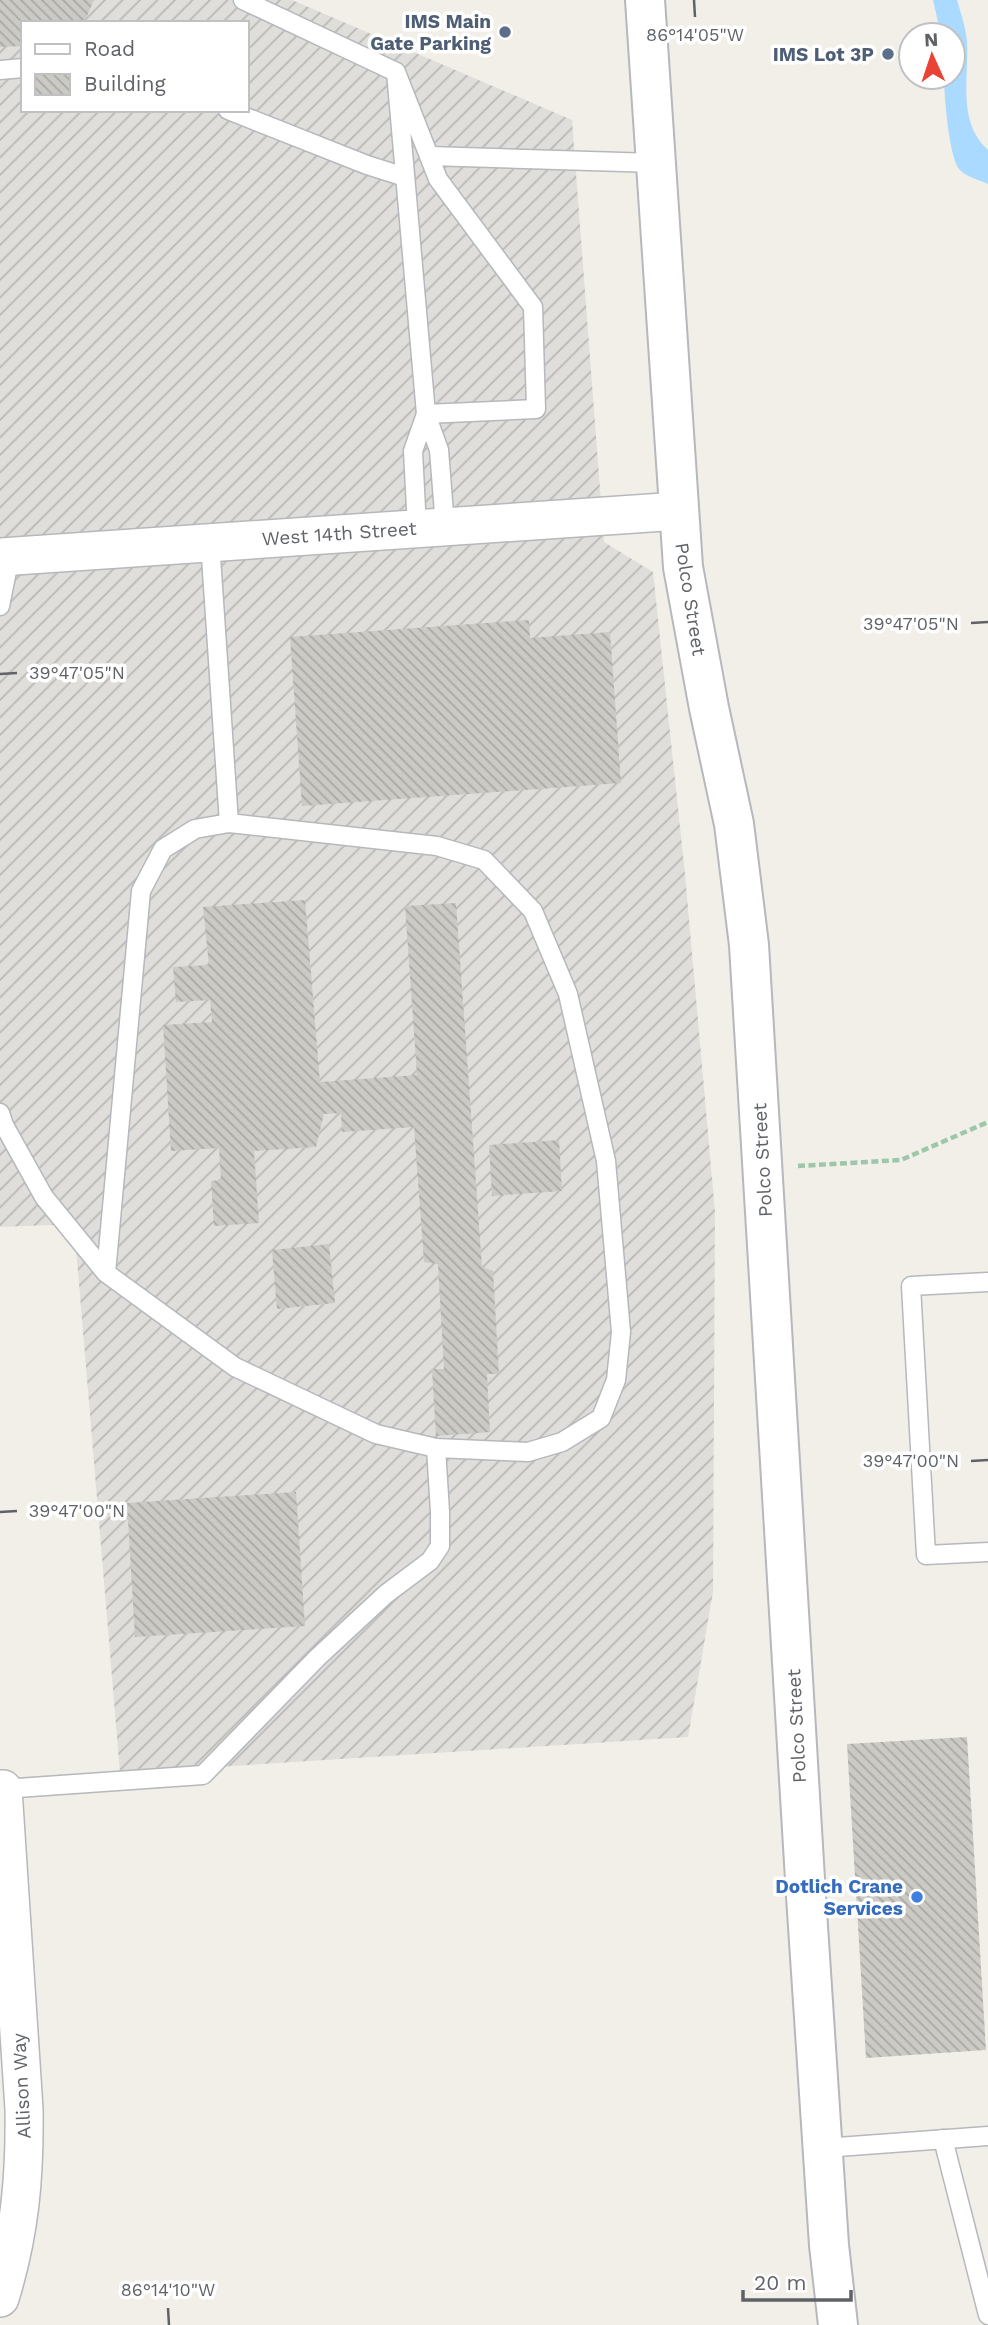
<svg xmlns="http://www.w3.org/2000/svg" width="988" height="2325" font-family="'Work Sans',sans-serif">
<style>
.industrial{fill:url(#industrial-furrows);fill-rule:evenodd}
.water{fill:#aadaff}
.building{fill:url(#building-back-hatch)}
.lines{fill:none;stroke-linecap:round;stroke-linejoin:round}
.service-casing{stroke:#b5b8bc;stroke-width:21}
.minor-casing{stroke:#b5b8bc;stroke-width:40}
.tertiary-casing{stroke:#b5b8bc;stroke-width:42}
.path{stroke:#9cc7a9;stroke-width:4.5;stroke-dasharray:7 3.5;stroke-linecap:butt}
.service{stroke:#fff;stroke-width:18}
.minor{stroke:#fff;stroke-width:37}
.tertiary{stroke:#fff;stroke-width:38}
.ticks{fill:none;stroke:#5f6368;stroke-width:2.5}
.service-dot{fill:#5c6f8a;stroke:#fff;stroke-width:2.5}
.shop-dot{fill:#3f7fe0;stroke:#fff;stroke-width:2.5}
.labels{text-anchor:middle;stroke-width:7;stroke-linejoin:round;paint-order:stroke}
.service-label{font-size:19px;font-weight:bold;fill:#4e5e75;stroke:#fff;text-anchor:end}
.street-label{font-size:19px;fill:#5f6368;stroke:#fff}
.shop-label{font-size:19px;font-weight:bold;fill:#366cbe;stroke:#fff;text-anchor:end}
.ticks-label{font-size:18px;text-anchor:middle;fill:#5f6368;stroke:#fff;stroke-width:7;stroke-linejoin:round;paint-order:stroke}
</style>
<defs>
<pattern id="industrial-furrows" width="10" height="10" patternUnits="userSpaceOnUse" patternTransform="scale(1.75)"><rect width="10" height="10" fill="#e0deda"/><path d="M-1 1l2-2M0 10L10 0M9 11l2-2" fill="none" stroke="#b9b8b5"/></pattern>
<pattern id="building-back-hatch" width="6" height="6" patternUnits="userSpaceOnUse" patternTransform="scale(1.75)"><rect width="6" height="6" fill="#cccac5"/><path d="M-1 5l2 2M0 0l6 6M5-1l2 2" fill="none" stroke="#a9a8a4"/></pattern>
</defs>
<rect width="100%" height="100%" fill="#f1efe8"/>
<path class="industrial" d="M0,0H292L572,120L604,542L653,572L685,874L715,1212L713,1592L688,1737L120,1773L74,1224L0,1227ZM23,23H247V110H23Z"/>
<path class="water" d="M933,0H957C961,14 966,28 967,42C969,79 957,122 988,150V184C979,180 966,177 959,169C949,156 944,95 944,77H953V35H941Z"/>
<g class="building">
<path d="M0,0H94L84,23H23V46L0,47Z"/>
<path d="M529,620L530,638L610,632L621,783L302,806L290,637Z"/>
<path d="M305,900L320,1082L417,1075L405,906L456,903L482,1267L493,1271L499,1374H487L490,1432L436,1436L432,1369H444L438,1264L424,1262L414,1127L342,1132L341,1113L324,1114L316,1147L254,1151L259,1223L214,1226L211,1181L221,1180L219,1148L171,1151L163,1025L212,1022L210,1000L176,1002L173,967L209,965L203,907Z"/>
<path d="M559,1140L562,1191L492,1196L489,1145Z"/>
<path d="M329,1244L335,1303L277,1309L272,1250Z"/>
<path d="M296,1492L305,1626L135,1637L127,1503Z"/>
<path d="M967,1737L986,2050L866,2058L847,1744Z"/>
</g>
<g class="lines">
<g class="service-casing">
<g id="service">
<path d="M243,0L396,72L426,414L536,409L533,307L438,179L396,72"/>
<path d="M0,70L23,68"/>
<path d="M228,110L367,165L405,177"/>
<path d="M429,156L655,163"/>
<path d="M417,528L413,451L426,414L439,450L445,526"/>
<path d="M210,542L229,823"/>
<path d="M0,606L10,556"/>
<path d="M0,1113L4,1125L44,1197L106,1273L235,1367L376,1434L436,1448L528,1452L562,1442L601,1418L616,1380L621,1332L606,1161L568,994L533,911L484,860L437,846L229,823L195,829L163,849L141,891L106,1273"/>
<path d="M988,1282L911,1286L926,1555L988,1552"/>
<path d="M3,1789L203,1775L318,1657L386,1594L430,1561L440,1546V1512L436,1448"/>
<path d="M943,2139L988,2315"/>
<path d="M824,2148L988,2136"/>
</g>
</g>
<g class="minor-casing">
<g id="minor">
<path d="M0,557L679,511"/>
<path d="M0,1789H3L24,2109C25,2177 20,2233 0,2298"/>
</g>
</g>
<g class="tertiary-casing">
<path id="tertiary" d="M645,0L683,567L709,708L734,824L749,945L806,1896L829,2245L838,2325"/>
</g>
<path class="path" d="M798,1166L901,1160L988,1122"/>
<use href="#service" class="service"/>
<use href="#minor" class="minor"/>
<use href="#tertiary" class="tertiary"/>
</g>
<path class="ticks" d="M694,0L695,17M971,623L988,622M0,674L17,673M971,1461L988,1460M0,1512L17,1511M168,2308L169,2325"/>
<g class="service-dot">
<circle cx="505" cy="32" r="7"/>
<circle cx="888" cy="54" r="7"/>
</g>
<circle class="shop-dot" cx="917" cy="1897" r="7"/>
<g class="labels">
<g class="service-label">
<text x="491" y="28">IMS Main<tspan x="491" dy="22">Gate Parking</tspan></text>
<text x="874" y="61">IMS Lot 3P</text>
</g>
<g class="street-label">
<text transform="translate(339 533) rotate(-4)" y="7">West 14th Street</text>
<text transform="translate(691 599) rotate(81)" y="7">Polco Street</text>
<text transform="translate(762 1160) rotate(-93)" y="7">Polco Street</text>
<text transform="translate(796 1726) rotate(-93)" y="7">Polco Street</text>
<text transform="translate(21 2086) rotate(-93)" y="7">Allison Way</text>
</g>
<g class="shop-label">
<text x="903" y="1893">Dotlich Crane<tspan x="903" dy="22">Services</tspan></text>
</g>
</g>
<g class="ticks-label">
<text x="695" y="41">86°14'05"W</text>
<text x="911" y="630">39°47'05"N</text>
<text x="77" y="679">39°47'05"N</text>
<text x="911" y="1467">39°47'00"N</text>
<text x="77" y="1517">39°47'00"N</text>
<text x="168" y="2296">86°14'10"W</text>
</g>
<rect x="21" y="21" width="228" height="91" fill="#ffffff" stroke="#bfc1c3" stroke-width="2"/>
<rect x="35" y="44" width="35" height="10" fill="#ffffff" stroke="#bfc1c3" stroke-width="2"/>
<text x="84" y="56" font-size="21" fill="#5f6368">Road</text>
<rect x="35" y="74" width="35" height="21" fill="url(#building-back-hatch)" stroke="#bfc1c3" stroke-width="2"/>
<text x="84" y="91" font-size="21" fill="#5f6368">Building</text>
<g transform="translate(932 56) rotate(357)"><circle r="33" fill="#ffffff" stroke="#bfc1c3" stroke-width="2"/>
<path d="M0-5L12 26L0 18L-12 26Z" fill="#ea4335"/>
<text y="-10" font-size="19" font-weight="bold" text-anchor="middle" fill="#5f6368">N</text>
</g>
<path d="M743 2290v10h108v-10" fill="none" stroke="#5f6368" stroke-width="3.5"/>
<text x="754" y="2290" font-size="21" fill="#5f6368" stroke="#ffffff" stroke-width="5" paint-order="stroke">20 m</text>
</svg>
